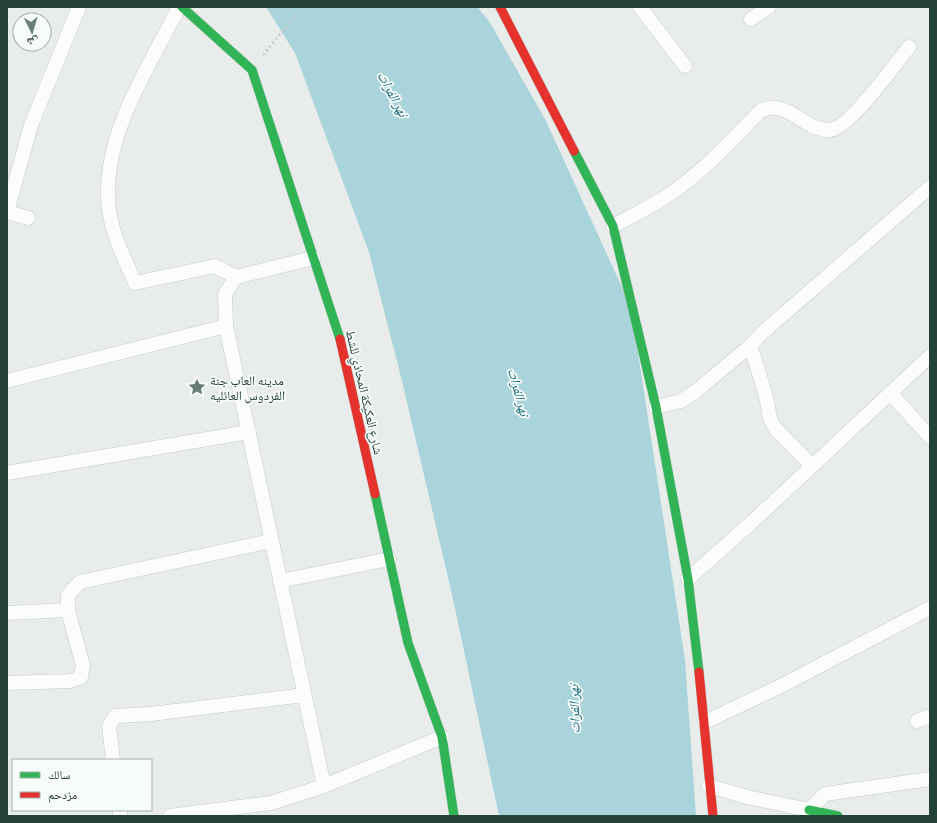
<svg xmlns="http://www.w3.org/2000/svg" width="937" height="823" font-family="Barlow,'Noto Naskh Arabic',sans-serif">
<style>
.water{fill:#a9d4db}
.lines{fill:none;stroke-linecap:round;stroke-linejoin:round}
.street-casing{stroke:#c5cac8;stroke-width:15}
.fast-casing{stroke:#c3cbc8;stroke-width:10}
.jam-casing{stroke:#c3cbc8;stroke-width:10}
.path{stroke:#c3ccca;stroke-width:2.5;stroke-dasharray:2 3;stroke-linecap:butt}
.street{stroke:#fcfcfc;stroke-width:14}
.fast{stroke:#30b455;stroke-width:9}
.jam{stroke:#e5322d;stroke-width:9}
.labels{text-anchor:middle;stroke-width:3.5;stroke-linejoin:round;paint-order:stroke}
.poi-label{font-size:13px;fill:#24423a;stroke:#f7fbf9;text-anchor:start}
.street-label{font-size:13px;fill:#24423a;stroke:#f7fbf9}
.water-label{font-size:14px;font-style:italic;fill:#1c6f80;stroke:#f7fbf9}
</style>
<rect width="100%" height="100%" fill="#e8edeb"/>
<path class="water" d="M266,7H477L489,21L546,121L631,307L685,660L696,816H499L453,599L402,381L369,252L295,53Z"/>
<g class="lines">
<g class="street-casing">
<g id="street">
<path d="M179,7C149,67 105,131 108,199C109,229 124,257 135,283L215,266L236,277"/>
<path d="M640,7L685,66"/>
<path d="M751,19L769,7"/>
<path d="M28,218L7,212L31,125L79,7"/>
<path d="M613,226C630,217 648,208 664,198C701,174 730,142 760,111C787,97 805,132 830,130C849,129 896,63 909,47"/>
<path d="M313,258L236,277L225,294L226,326L324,786"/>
<path d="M7,381L226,326"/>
<path d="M890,393L930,437"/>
<path d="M656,407L681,401L695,392L750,346"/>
<path d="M812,466L775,428C767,415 770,413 767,401C762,383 757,364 750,346L762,333L930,187"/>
<path d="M7,473L249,432"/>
<path d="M688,579L751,523L930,356"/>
<path d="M280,581L389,559"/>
<path d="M7,613L68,610"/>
<path d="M7,683L70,681L81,677L83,666L68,610V595L80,582L271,541"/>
<path d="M917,721L930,716"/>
<path d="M705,722L779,687L930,608"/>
<path d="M113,760L109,726L115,716L151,714L304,695"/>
<path d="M709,786L747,797L809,810L825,794L930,779"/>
<path d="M120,810V816"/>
<path d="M170,816L271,803L324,786L442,737"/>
</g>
</g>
<g class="fast-casing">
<g id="fast">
<path d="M182,7L252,70L340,339"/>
<path d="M574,151L613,226L656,407L688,579L699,672"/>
<path d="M375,494L408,643L442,737L454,816"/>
<path d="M809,810L838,816"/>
</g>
</g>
<g class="jam-casing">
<g id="jam">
<path d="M500,7L574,151"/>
<path d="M340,339L375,494"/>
<path d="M699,672L713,816"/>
</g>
</g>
<path class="path" d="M263,55L302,7"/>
<use href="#street" class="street"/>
<use href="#fast" class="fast"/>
<use href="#jam" class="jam"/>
</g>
<defs>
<g id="sight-bare" transform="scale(1.38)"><path d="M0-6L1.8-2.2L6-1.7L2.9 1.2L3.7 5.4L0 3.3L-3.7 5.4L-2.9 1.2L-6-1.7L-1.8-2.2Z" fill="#697e78" stroke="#f7fbf9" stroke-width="2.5" paint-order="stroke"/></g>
</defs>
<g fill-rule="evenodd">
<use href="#sight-bare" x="197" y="387"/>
</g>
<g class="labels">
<g class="poi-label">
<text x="210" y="385">مدينه العاب جنة<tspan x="210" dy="15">الفردوس العائليه</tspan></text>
</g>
<g class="street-label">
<text transform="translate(365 392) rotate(77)" y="5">شارع العكيكة المحاذي للشط</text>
</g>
<g class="water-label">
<text transform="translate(393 94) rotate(62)" y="5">نهر الفرات</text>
<text transform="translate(519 392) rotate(75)" y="5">نهر الفرات</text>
<text transform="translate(574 709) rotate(-92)" y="5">نهر الفرات</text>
</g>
</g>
<rect width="937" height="823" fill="none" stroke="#24423a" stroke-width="16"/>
<rect x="12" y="759" width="140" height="52" fill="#f7fbf9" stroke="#a3b1ad"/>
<rect x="20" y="772" width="20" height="6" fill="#30b455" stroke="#a3b1ad"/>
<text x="48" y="779" font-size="12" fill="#24423a">سالك</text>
<rect x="20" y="792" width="20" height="6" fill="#e5322d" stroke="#a3b1ad"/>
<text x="48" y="799" font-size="12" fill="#24423a">مزدحم</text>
<g transform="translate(32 32) rotate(175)"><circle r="19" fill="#f7fbf9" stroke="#a3b1ad"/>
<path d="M0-3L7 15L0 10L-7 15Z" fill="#697e78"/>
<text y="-6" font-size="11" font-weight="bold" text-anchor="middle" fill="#24423a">ش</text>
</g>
</svg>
